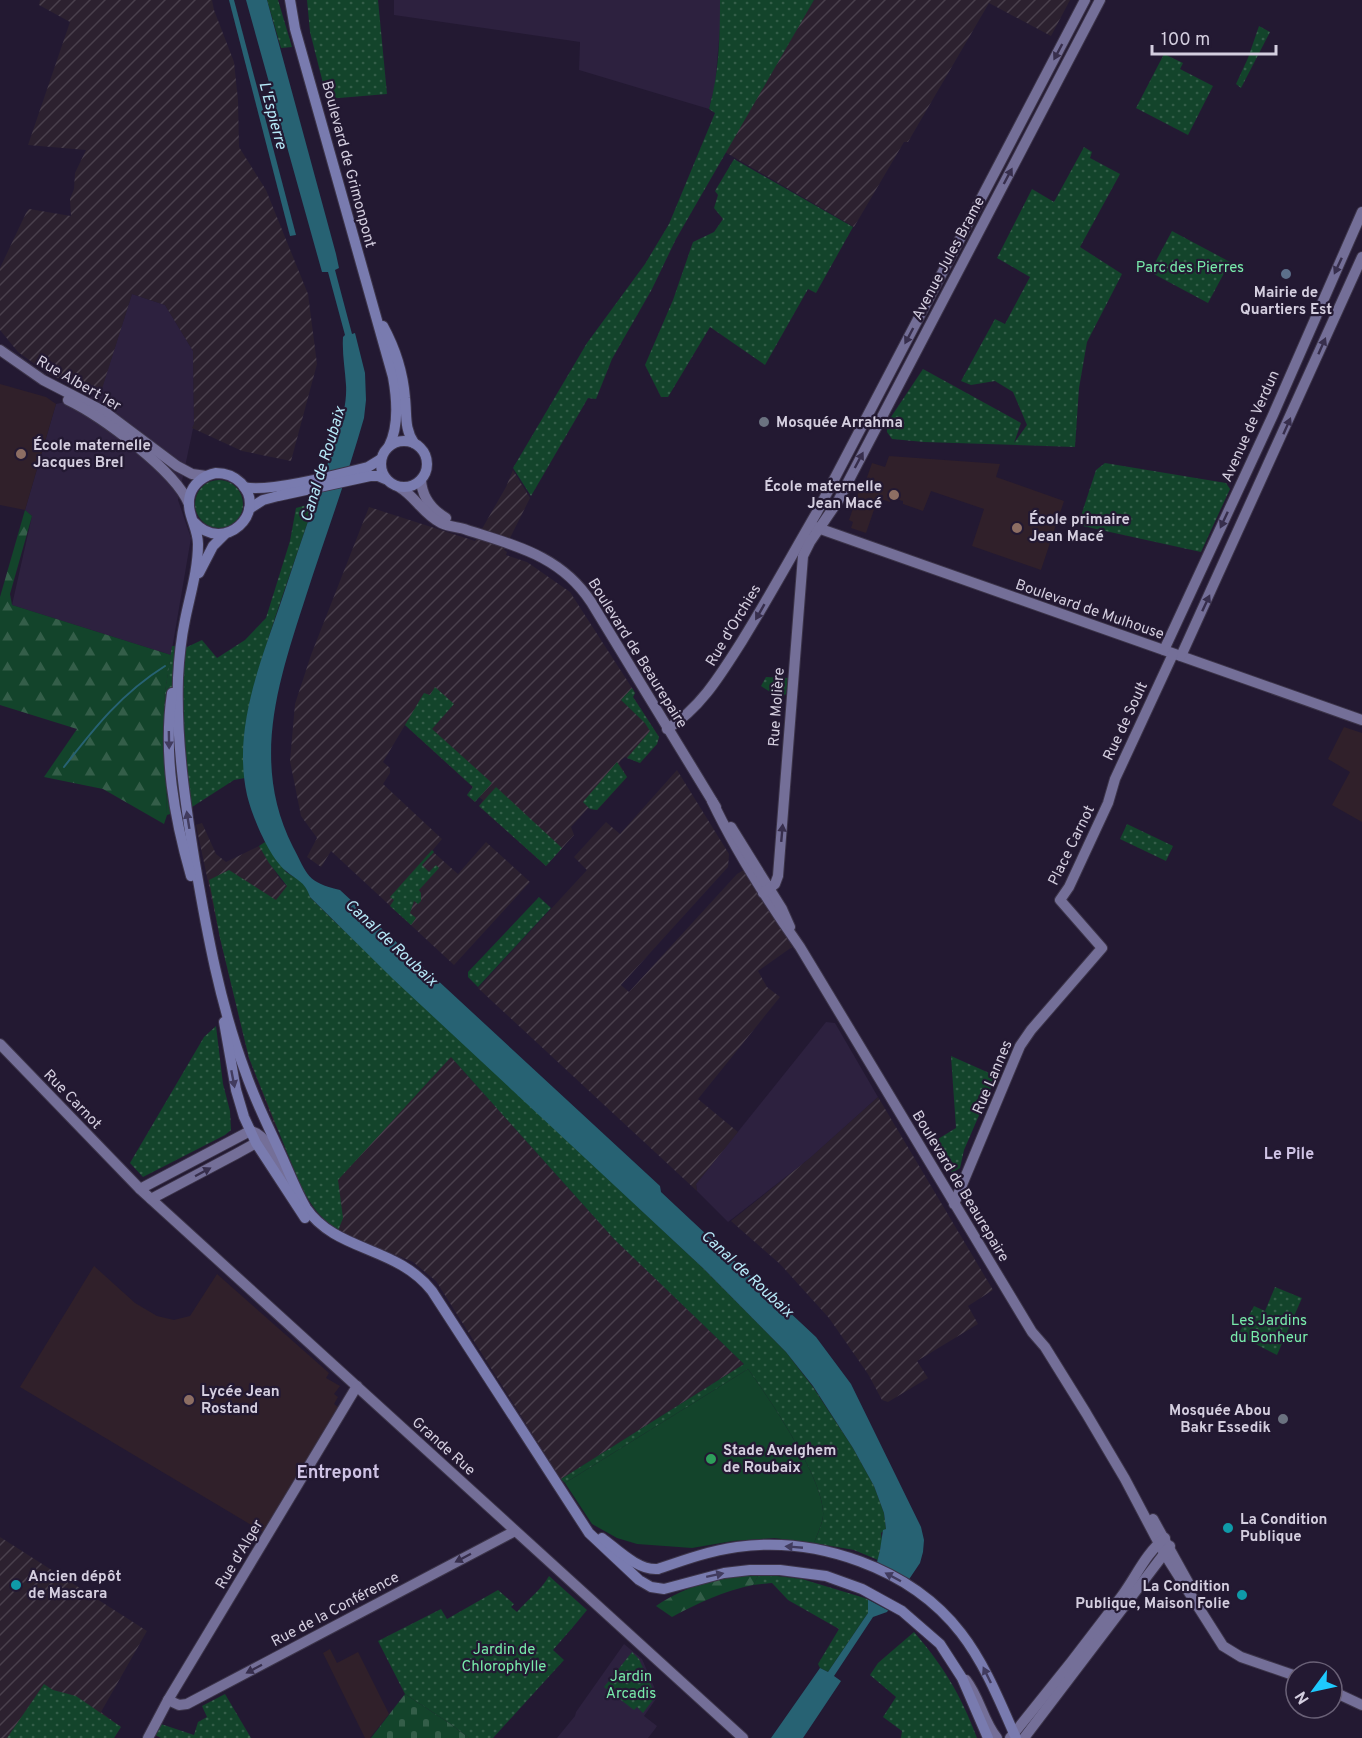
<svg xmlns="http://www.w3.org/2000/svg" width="1362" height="1738" font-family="Overpass,sans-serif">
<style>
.built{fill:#2d213f}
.industrial{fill:url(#industrial-furrows)}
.education{fill:#30202a}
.green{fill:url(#green-dots)}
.forest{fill:url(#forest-firs)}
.cemetery{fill:url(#cemetery-stones)}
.pitch{fill:#13442b}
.water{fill:#276273}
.pier{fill:#231932}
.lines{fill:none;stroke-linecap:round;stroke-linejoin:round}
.stream{stroke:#276273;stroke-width:2}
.secondary-casing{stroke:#3c3449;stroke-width:12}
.primary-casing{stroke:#3c3449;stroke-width:12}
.secondary{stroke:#746f98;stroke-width:10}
.primary{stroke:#797baf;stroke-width:10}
.oneway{fill:#372e4c}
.oneway2{fill:#413b5e}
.service-dot{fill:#5c6f8a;stroke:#231932;stroke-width:2}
.worship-dot{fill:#6b7280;stroke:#231932;stroke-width:2}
.education-dot{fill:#8d6e63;stroke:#231932;stroke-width:2}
.leisure-dot{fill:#2e9e5b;stroke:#231932;stroke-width:2}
.culture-dot{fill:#0f9aa8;stroke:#231932;stroke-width:2}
.labels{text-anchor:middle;stroke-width:4.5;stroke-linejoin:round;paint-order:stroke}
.street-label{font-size:15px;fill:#d4cedf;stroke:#231932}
.park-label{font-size:15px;fill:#78ebab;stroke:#231932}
.poi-label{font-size:15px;font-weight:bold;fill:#d4cedf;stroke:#231932;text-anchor:start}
.water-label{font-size:16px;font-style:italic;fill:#b6e9f8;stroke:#231932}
.neighbourhood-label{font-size:16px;font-weight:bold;fill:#cfc3e5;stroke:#231932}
.quarter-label{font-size:18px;font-weight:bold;fill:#cfc3e5;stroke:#231932}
</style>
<defs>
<pattern id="industrial-furrows" width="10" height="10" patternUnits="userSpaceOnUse" patternTransform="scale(1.5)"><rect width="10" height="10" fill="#2c212f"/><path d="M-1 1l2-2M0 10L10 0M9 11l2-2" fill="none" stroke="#4a404d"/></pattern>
<pattern id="green-dots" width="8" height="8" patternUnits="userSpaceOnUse" patternTransform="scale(1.5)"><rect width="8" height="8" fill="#13442b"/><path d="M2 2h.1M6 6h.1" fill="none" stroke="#345e49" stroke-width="1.8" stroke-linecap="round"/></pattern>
<pattern id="forest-firs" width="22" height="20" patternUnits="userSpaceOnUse" patternTransform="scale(1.5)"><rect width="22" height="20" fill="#13442b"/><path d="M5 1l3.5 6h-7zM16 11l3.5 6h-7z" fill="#345e49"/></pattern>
<pattern id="cemetery-stones" width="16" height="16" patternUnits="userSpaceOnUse" patternTransform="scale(1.5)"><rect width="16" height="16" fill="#13442b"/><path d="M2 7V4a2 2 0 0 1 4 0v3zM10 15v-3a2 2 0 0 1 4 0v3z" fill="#345e49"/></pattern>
</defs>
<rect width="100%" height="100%" fill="#231932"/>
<g class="built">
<path d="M394,0H720V29L715,85L709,109L579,70L580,42L394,15Z"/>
<path d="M132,294L165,305L193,351L194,424L178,500L191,538L171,655L12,605L32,516L25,510L56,404L100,394Z"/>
<path d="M826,1022L835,1023L878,1097L810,1158L728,1222L697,1191L696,1184Z"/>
<path d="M624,1644L642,1659L658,1696L644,1716L657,1726L655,1729L648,1738H557L575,1716L576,1712Z"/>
</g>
<g class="industrial">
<path d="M40,0H212L214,10L234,62L238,100L239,147L266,190L308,294L317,364L291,461L242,451L192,428L194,424L193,351L165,305L132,294L100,395L50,375L18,352L0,330V268L26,213L29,209L71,216L70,199L74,189L75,173L86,150L28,145L70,22L39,5Z"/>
<path d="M814,0H1070L1051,36L989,3L908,142H904L854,227L725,152Z"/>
<path d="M513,470L530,498L504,550L507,552L506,555L527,562L570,592L632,688L635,693L633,697L659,737L657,744L640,763L625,757L621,760L619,763L627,777L597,810L588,808L571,827L574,835L546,866L479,806L483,800L479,797L475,802L467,795L473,787L405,725L383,762L390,768V773L383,784L442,839L432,851L458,874L486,842L530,882L454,965L331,851L321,867L307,857L317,838L301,816L290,761L295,704L311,655L369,507L475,541L506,487Z"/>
<path d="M677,770L729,854L728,867L621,985L629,992L737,874L747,868L792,947L758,971L767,987L780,997L698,1099L738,1132L696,1184L697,1191L478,988L587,870L574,857L606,822L620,834Z"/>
<path d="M202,823L216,854L226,862L259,846L280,879L309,911L451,1057L614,1239L744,1364L561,1479L436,1281L413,1262L338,1231L274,1123L249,1058L220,938L196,825Z"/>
<path d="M878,1097L993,1290L968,1306L978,1324L917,1361L928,1378L888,1402L882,1400L868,1374L829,1318L780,1264L731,1221L810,1158Z"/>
<path d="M0,1537L147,1631L101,1712L121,1727L114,1738H0Z"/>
</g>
<g class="education">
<path d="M0,384L46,397L56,404L25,510L0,505Z"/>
<path d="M889,456L1000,464L996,477L1064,501L1041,570L972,546L984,509L931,491L923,511L903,504V501L892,498L890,502L878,498L866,533L851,528L853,522L849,520L859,491L862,492L872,463L885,467Z"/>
<path d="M1344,727L1362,733V822L1332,805L1350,772L1328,759Z"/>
<path d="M94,1266L135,1303L157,1316L174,1320L190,1316L217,1274L329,1373L326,1378L340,1386L334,1394L338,1397L334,1404L338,1407L263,1532L20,1387Z"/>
<path d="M330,1649L337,1663L358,1652L389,1714L370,1738H365L323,1653Z"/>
</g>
<g class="green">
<path d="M267,0H278L292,47L281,48Z"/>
<path d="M307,0H378L387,94L327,99L310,32Z"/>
<path d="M720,0H814L676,239L652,289L612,359L596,399L588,398L531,496L513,468L587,343L645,264L669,224L715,113L709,109C719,73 720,37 720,0Z"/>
<path d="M1259,26L1270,32L1241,88L1236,84L1248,58Z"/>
<path d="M1164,54L1183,63L1180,69L1213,86L1188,135L1136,108Z"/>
<path d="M1084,147L1092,152L1090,158L1120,174L1080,247L1122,274L1087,342L1079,388L1075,447L924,442L892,439L887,432V423L923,369L1021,423L1014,443L1027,425L1013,392L995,381L971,385L961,381L995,319L1005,324L1030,277L997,258L1032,189L1054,202Z"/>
<path d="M734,159L853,227L816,293L808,289L765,365L710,327L668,397H661L645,365L673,300L693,242L714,232L723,219L714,208L718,195L715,191Z"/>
<path d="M1172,231L1230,262L1208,303L1150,272Z"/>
<path d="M1105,463L1226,483L1230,489L1201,552L1078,525L1096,470Z"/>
<circle cx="219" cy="504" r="24"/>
<path d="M314,503C301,543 287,582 274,621C258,672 238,723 245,778L234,780L192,807L167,815L164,698L172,646L187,647L202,640L217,658L245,640L266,618L290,541L296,508Z"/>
<path d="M766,677L788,678L786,694L780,698L761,686Z"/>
<path d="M435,687L454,704L432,729L492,783L475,802L467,795L473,787L405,725L424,693L430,695Z"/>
<path d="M632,688L635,693L633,697L659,737L657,744L640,763L627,758L650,731L645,723L621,700Z"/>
<path d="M617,762L627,777L597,810L590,809L583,802Z"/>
<path d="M496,787L562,848L546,866L479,806Z"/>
<path d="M1127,824L1173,846L1166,861L1120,839Z"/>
<path d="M265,842L286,872L302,882L308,890L310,897L334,921L704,1269L786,1352L813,1387L853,1448L874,1486L884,1513L886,1529L881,1533L882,1540L878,1560L854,1550L814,1543C817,1535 822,1525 823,1516C826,1482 769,1398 748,1369L565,1483L561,1479L744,1364L614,1239L451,1057L338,1180L343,1218L338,1231C319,1217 309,1203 299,1182L249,1058L220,938L209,880L229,870L276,900L287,886L269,863L259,846Z"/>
<path d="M432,850L434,852L422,865L429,872L436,865L439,868L419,890L421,893V901L418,904L414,901L410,913L416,918L411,925L390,906L394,900L390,897Z"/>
<path d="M539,897L551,908L478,987L468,977V972Z"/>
<path d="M216,1026L223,1084L230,1111L231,1130L225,1135L143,1177L130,1163L204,1037Z"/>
<path d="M951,1056L996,1076L964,1150L960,1168L952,1173L933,1142L956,1128Z"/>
<path d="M1275,1287L1302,1298L1277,1355L1238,1335L1254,1306L1265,1311Z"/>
<path d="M759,1574L802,1579L868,1599V1613L828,1672L820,1668L818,1664L839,1629L788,1600L772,1583L753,1585Z"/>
<path d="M549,1576L587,1610C576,1624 564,1637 553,1650L564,1660L493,1738H469L449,1723L405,1694L378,1641L441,1609L447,1619L498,1590L514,1604L511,1607L517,1612C527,1600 542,1589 549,1576Z"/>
<path d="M914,1632C944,1667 961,1695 977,1738H901L902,1731L883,1717L896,1697L870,1675L878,1663Z"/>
<path d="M632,1652L639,1659L656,1696L643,1713L637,1707L634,1710L604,1687Z"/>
<path d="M44,1684L53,1690L76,1696L121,1727L114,1738H7Z"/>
<path d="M225,1694L251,1738H161L155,1735L161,1724L194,1735L198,1722L207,1717L202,1706Z"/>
</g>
<g class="forest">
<path d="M25,510L32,516L10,594L12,605L171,655L164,698L167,815L164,824L103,789L44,777L77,729L0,705V597Z"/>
<path d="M759,1574L753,1585C724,1591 698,1603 672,1617L656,1606C688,1584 722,1577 759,1574Z"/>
</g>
<path class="cemetery" d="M405,1694L449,1723L469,1738H371Z"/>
<path class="pitch" d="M748,1369C769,1398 826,1482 823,1516C822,1525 817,1535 814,1543L774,1538L733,1541L692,1548L637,1544L617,1538L592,1524L565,1483Z"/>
<g class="water">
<path d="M229,0H234L296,235L290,236Z"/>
<path d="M246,0H267L336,254L339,268L335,270L352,334L355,333L365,373L366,400L364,418C347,478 325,537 306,596C279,680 250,762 293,847C308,875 306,882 340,890L660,1186L661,1192L816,1337L851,1384L921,1527L924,1540L923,1552L920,1563L887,1612L873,1617L834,1676L841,1681L803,1738H771L820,1668L828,1672L868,1613V1599L880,1550L883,1530L886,1529L884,1513L874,1486L853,1448L813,1386L786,1352L704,1269L393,979L310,897C305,881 296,880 286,871C269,857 252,816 247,795C232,727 262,659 283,596C301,541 320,487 338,433C343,418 347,400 346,385C345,368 342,354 343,337L345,335L328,272H322Z"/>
</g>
<path class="pier" d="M875,1561L912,1581L891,1612L865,1598Z"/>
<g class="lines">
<path class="stream" d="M64,767C95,727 122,693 165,666"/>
<g class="secondary-casing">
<g id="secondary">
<path d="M0,350L43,380L105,412L177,466L192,474L206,476"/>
<path d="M68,400C101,416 175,470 189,504"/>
<path d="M421,480C422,497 431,509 446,518"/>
<path d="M399,487C414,495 423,514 441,523C449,527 459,527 467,530C516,546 561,556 591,602L716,807"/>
<path d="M815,527L1362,720"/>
<path d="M1164,650L1273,415L1362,212"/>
<path d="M1181,656L1362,257"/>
<path d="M667,729C701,708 721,674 742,641C768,599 792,555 817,512L1085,0"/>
<path d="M712,801C737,853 767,900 800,947L1032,1332L1045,1347L1086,1413L1125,1479L1164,1553L1223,1646L1241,1657L1296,1676"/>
<path d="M731,827L782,909L790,927"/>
<path d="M763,893L775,884L778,876L803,556L810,542L838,501L1100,0"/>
<path d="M0,1044L140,1189L743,1738"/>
<path d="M140,1189L250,1131C269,1133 282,1173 291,1189"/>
<path d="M151,1199L236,1154L256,1143L261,1138"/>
<path d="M954,1204L1020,1046L1031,1030L1102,948L1060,900L1069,887L1108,803L1115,779L1173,654"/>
<path d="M1153,1519L1189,1584"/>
<path d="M966,1680C980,1698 983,1721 997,1738"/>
<path d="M1332,1691L1362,1705"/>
<path d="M168,1700L179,1705L187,1704L515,1531"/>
<path d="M148,1738L168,1700L357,1386"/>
<path d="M1010,1738C1048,1692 1085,1645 1121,1597C1136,1577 1145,1554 1165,1538"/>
<path d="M1024,1738L1170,1546"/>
</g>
</g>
<g class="primary-casing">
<g id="primary">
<path d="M290,0L295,29L393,377C397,399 399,426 389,446"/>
<path d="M383,326C395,348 403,373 405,398C407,415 404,428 414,443"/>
<circle cx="404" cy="464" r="23"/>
<path d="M244,487C267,493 341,474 368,467L381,459"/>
<path d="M249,509L263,500L278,496L370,476H378L385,479"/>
<path d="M194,522C224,555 269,512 241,483C234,476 225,473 216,473C204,475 193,484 190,495C185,512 198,527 198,544C198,570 190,595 185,620C181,639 179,658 178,678C176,741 185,802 195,863C207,933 220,1004 245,1071C254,1098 267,1124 279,1150C288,1169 295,1189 306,1208C336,1252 397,1246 432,1291L589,1533L639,1580L651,1587L664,1589L724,1573L750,1570H780L826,1576L862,1589L902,1611L940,1644L962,1678L988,1738"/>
<path d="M199,573L213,546L225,534"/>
<path d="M172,693C163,755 174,817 191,876"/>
<path d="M224,1022L236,1090L244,1117L256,1143L305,1218"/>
<path d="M602,1538C617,1549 638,1571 658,1569C684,1560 709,1551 737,1547C817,1536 911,1568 961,1633C985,1664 1000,1702 1016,1738"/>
</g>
</g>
<use href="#secondary" class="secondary"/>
<use href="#primary" class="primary"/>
</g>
<defs><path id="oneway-solid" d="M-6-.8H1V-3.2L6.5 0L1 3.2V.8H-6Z" transform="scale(1.5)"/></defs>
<g class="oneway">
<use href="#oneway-solid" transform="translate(1058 52) rotate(118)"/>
<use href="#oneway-solid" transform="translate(1008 176) rotate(-62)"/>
<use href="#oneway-solid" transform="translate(1338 266) rotate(115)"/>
<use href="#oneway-solid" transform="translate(909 336) rotate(118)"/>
<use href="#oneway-solid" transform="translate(1322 346) rotate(-66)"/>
<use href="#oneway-solid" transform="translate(1287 426) rotate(-66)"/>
<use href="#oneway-solid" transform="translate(859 460) rotate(-62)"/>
<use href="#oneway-solid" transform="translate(1224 520) rotate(115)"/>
<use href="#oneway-solid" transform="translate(1206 603) rotate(-65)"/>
<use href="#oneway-solid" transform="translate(760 612) rotate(120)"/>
<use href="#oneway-solid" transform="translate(782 833) rotate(-85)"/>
<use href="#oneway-solid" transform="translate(203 1172) rotate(-28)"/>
<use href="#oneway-solid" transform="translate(463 1558) rotate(152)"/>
<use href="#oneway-solid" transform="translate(254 1669) rotate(152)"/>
</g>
<g class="oneway2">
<use href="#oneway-solid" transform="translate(169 740) rotate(89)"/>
<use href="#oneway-solid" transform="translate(188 820) rotate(-99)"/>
<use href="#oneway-solid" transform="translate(233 1079) rotate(79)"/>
<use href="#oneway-solid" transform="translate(794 1547) rotate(-175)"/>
<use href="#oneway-solid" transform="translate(715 1575) rotate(-12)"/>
<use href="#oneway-solid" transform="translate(893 1577) rotate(-152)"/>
<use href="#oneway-solid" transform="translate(987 1675) rotate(-116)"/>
</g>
<circle class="service-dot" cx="1286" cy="274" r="6"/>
<g class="worship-dot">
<circle cx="764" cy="422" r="6"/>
<circle cx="1283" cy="1419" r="6"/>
</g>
<g class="education-dot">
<circle cx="21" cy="454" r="6"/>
<circle cx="894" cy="495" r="6"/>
<circle cx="1017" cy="528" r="6"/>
<circle cx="189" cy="1400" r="6"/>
</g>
<circle class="leisure-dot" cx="711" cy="1459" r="6"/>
<g class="culture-dot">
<circle cx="1228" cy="1528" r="6"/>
<circle cx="16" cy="1585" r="6"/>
<circle cx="1242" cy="1595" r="6"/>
</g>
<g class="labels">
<g class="street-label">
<text transform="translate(349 164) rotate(75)" y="5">Boulevard de Grimonpont</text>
<text transform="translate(948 258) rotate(-62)" y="5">Avenue Jules Brame</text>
<text transform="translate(79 383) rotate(30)" y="5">Rue Albert 1er</text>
<text transform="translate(1250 426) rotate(-66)" y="5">Avenue de Verdun</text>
<text transform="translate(1090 609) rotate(19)" y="5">Boulevard de Mulhouse</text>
<text transform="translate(733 625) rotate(-59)" y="5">Rue d'Orchies</text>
<text transform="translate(638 653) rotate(58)" y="5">Boulevard de Beaurepaire</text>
<text transform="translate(776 707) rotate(-86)" y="5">Rue Molière</text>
<text transform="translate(1125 721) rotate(-65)" y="5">Rue de Soult</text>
<text transform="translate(1071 845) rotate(-64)" y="5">Place Carnot</text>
<text transform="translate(992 1077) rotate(-67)" y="5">Rue Lannes</text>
<text transform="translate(73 1099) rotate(46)" y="5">Rue Carnot</text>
<text transform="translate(961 1186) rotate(59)" y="5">Boulevard de Beaurepaire</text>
<text transform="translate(444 1446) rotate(42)" y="5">Grande Rue</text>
<text transform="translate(239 1554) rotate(-59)" y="5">Rue d'Alger</text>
<text transform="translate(335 1609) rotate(-28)" y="5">Rue de la Conférence</text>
</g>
<g class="park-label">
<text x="1190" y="272">Parc des Pierres</text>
<text x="1269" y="1325">Les Jardins<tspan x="1269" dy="17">du Bonheur</tspan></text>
<text x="504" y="1654">Jardin de<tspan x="504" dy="17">Chlorophylle</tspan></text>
<text x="631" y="1681">Jardin<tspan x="631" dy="17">Arcadis</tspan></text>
</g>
<g class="poi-label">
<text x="1286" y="297" text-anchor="middle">Mairie de<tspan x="1286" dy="17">Quartiers Est</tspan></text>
<text x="776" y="427">Mosquée Arrahma</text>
<text x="33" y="450">École maternelle<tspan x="33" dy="17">Jacques Brel</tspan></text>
<text x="882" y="491" text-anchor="end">École maternelle<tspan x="882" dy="17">Jean Macé</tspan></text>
<text x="1029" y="524">École primaire<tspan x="1029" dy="17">Jean Macé</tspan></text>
<text x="201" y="1396">Lycée Jean<tspan x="201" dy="17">Rostand</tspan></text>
<text x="1271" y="1415" text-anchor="end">Mosquée Abou<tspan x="1271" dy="17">Bakr Essedik</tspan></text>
<text x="723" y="1455">Stade Avelghem<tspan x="723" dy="17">de Roubaix</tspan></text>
<text x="1240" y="1524">La Condition<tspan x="1240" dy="17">Publique</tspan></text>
<text x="28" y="1581">Ancien dépôt<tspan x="28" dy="17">de Mascara</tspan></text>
<text x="1230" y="1591" text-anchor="end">La Condition<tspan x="1230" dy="17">Publique, Maison Folie</tspan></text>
</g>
<g class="water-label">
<text transform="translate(274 115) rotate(75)" y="6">L'Espierre</text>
<text transform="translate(322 464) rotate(-73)" y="6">Canal de Roubaix</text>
<text transform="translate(392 942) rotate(43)" y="6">Canal de Roubaix</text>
<text transform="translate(748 1273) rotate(43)" y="6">Canal de Roubaix</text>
</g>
<g class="neighbourhood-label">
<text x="1289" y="1159">Le Pile</text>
</g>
<g class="quarter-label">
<text x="338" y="1478">Entrepont</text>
</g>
</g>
<g transform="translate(1314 1690) rotate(237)"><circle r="28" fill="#231932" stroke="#6a6177" stroke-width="1.5"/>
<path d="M0-4.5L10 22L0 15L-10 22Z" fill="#1ec9fd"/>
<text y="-9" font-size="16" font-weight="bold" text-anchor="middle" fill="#d4cedf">N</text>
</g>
<path d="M1152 45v9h124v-9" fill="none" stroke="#d4cedf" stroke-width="3"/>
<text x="1161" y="45" font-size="18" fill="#d4cedf" stroke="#231932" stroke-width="4.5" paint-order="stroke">100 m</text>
</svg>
